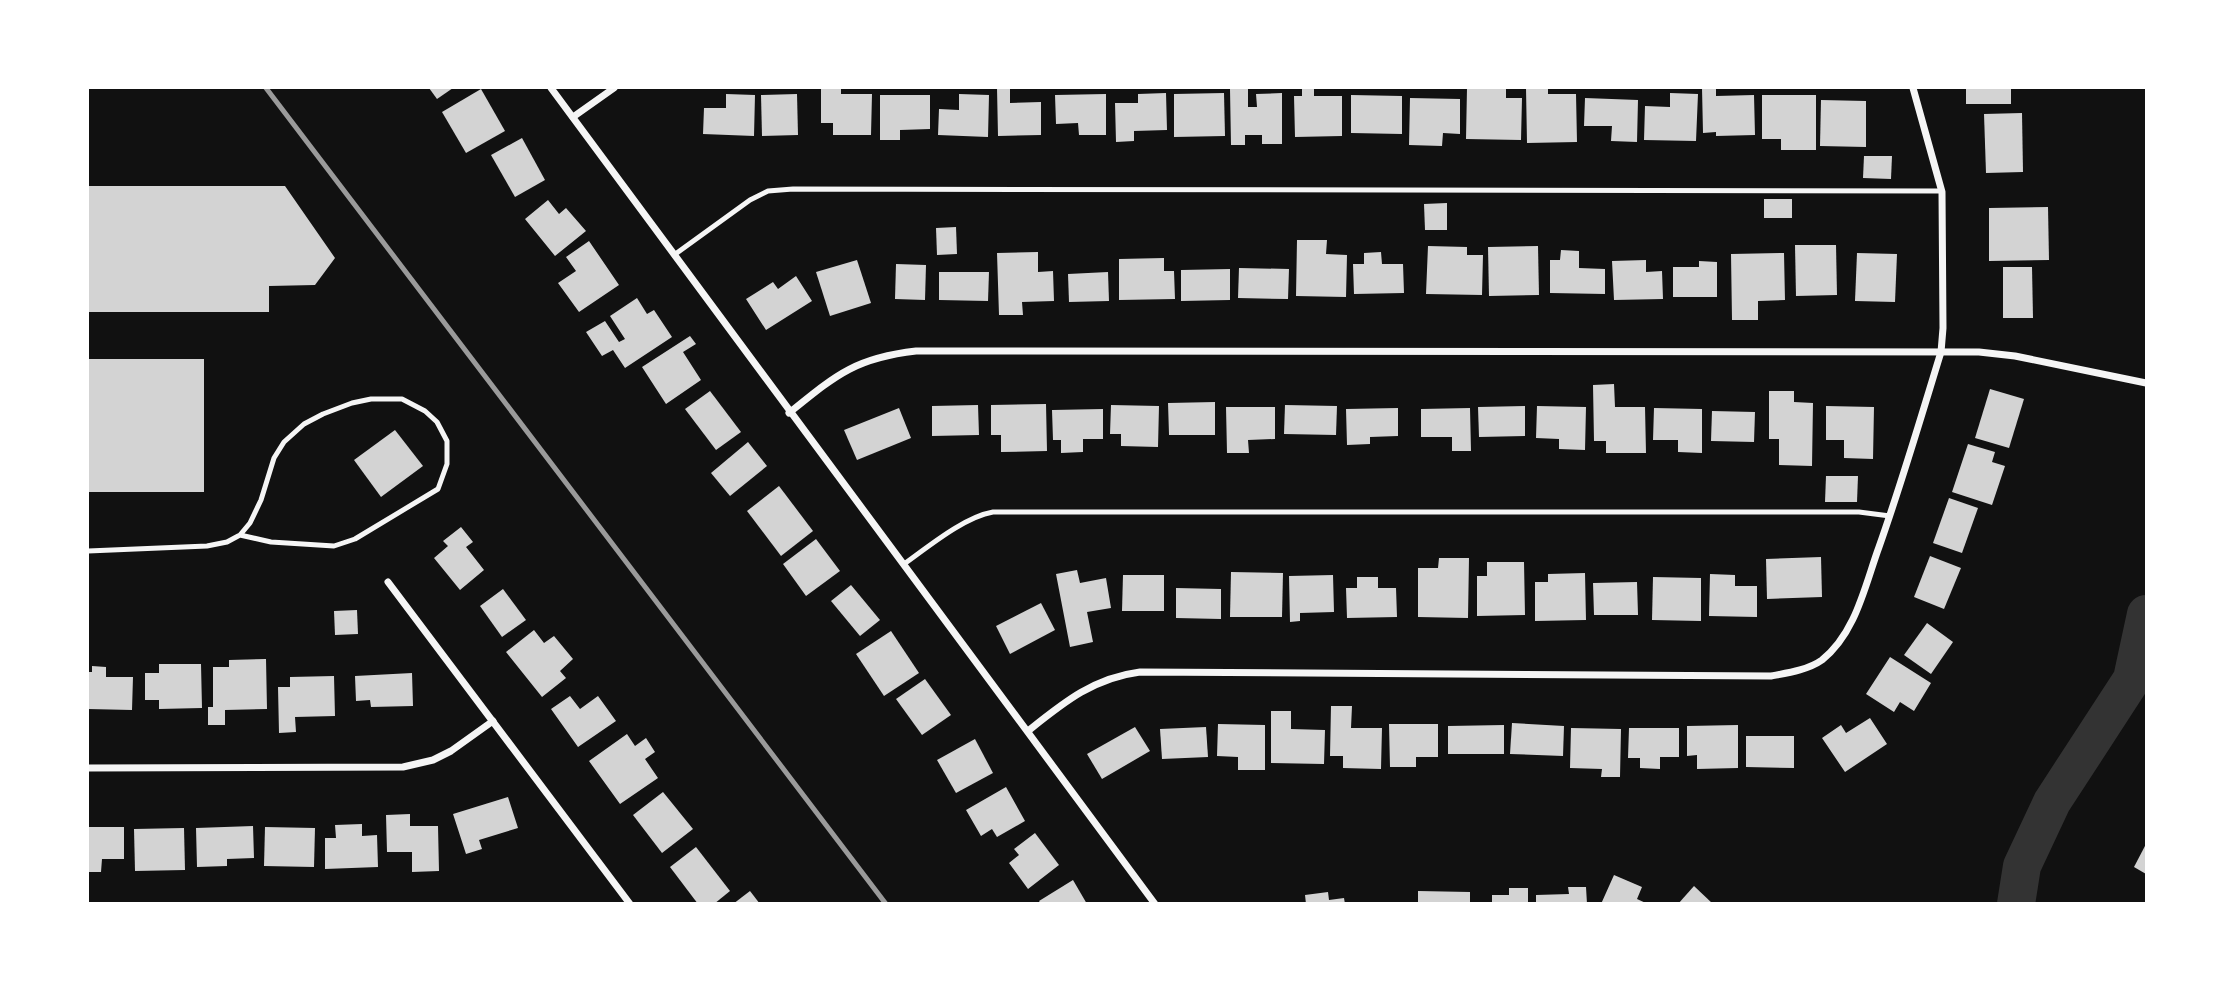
<svg xmlns="http://www.w3.org/2000/svg" width="2234" height="991" font-family="'DM Sans',sans-serif">
<style>
.lines{fill:none;stroke-linecap:round;stroke-linejoin:round}
.river{stroke:#333;stroke-width:38}
.building{fill:#d3d3d3}
.service{stroke:#f5f5f5;stroke-width:5}
.minor{stroke:#f5f5f5;stroke-width:7}
.rail{stroke:#9a9a9a;stroke-width:5}
</style>
<rect width="100%" height="100%" fill="#111"/>
<g class="lines">
<path class="river" d="M2016,904L2022,866L2052,802L2132,679L2146,614"/>
</g>
<g class="building">
<path d="M429,88H453L437,99Z"/>
<path d="M821,88H841V94H872L871,135H833V123H821Z"/>
<path d="M997,88H1010V103L1041,102V135L998,136Z"/>
<path d="M1302,88H1314V96H1342V136L1295,137L1294,96H1302Z"/>
<path d="M1467,88H1506V98H1522L1521,140L1466,139Z"/>
<path d="M1526,88H1548V94H1576L1577,142L1527,143Z"/>
<path d="M1702,88H1716V96L1754,95L1755,135L1716,136V132L1703,133Z"/>
<rect x="1966" y="88" width="45" height="16"/>
<path d="M481,89L505,131L466,153L442,112Z"/>
<path d="M1230,89H1248V107H1257L1256,94L1282,93V144H1262V135H1245V145H1231Z"/>
<path d="M1166,93L1167,130L1134,131V141L1116,142L1115,103H1138V94Z"/>
<path d="M1224,93L1225,136L1174,137V94Z"/>
<path d="M1670,93L1698,94L1696,141L1644,140L1645,106L1670,107Z"/>
<path d="M726,94L755,95L754,136L703,134L704,108H726Z"/>
<path d="M797,94L798,135L762,136L761,95Z"/>
<path d="M959,94L989,95L988,137L938,135L939,109L959,110Z"/>
<path d="M1106,94V135H1079L1078,123L1056,124L1055,95Z"/>
<path d="M880,95H930V129L900,130V140H880Z"/>
<path d="M1351,95L1402,96V134L1351,133Z"/>
<path d="M1762,95H1816V150H1781V139H1762Z"/>
<path d="M1410,98L1460,99V134L1443,133L1442,146L1409,145Z"/>
<path d="M1585,98L1638,100L1637,142L1611,141L1612,126H1584Z"/>
<path d="M1821,100L1866,101V147L1820,146Z"/>
<path d="M2022,113L2023,172L1986,173L1984,114Z"/>
<path d="M522,138L545,180L515,197L491,155Z"/>
<path d="M1864,156H1892L1891,179L1863,178Z"/>
<path d="M88,186H285L335,258L315,285L269,286V312H88Z"/>
<rect x="1764" y="199" width="28" height="19"/>
<path d="M548,200L559,214L566,208L586,231L555,256L525,219Z"/>
<path d="M1447,203V230H1425L1424,204Z"/>
<path d="M2048,207L2049,260L1989,261V208Z"/>
<path d="M956,227L957,254L937,255L936,228Z"/>
<path d="M1297,240H1327L1326,254L1347,255L1346,297L1296,296Z"/>
<path d="M589,241L619,285L579,312L558,283L576,271L566,257Z"/>
<path d="M1795,245H1836L1837,295L1796,296Z"/>
<path d="M1428,246L1467,247V255H1483L1482,295L1426,294Z"/>
<path d="M1538,246L1539,295L1489,296L1488,247Z"/>
<path d="M1561,250L1579,251V268L1605,269V294L1550,293V260H1560Z"/>
<path d="M1038,252V272L1053,271L1054,301L1022,302L1023,315H999L997,253Z"/>
<path d="M1381,252L1382,264H1403L1404,293L1354,294L1353,264H1364V253Z"/>
<path d="M1784,253L1785,300L1758,301V320H1732L1731,254Z"/>
<path d="M1857,253L1897,254L1895,302L1855,301Z"/>
<path d="M1164,258V271H1174L1175,299L1119,300V259Z"/>
<path d="M857,260L871,303L830,316L816,272Z"/>
<path d="M1646,260V272L1662,271L1663,299L1614,300L1612,261Z"/>
<path d="M1699,261L1717,262V297H1673V267H1699Z"/>
<path d="M896,264L926,265L925,300L895,299Z"/>
<path d="M2003,267H2032L2033,318H2003Z"/>
<path d="M1239,268L1289,269L1288,299L1238,298Z"/>
<path d="M1230,269V300L1181,301V270Z"/>
<path d="M939,272H989L988,301L939,300Z"/>
<path d="M1108,272L1109,301L1069,302L1068,274Z"/>
<path d="M796,276L812,301L766,330L746,299L773,282L778,289Z"/>
<path d="M637,298L647,314L654,310L672,337L625,368L613,350L602,356L586,332L605,321L619,342L625,339L610,316Z"/>
<path d="M690,336L696,344L683,352L701,380L666,404L642,367Z"/>
<rect x="88" y="359" width="116" height="133"/>
<path d="M1614,384L1615,407H1645L1646,453H1606V441H1594L1593,385Z"/>
<path d="M1990,389L2024,399L2009,448L1975,438Z"/>
<path d="M710,391L741,432L716,450L685,409Z"/>
<path d="M1769,391H1794V402L1813,403L1812,466L1779,465V439H1769Z"/>
<path d="M1215,402V435H1169L1168,403Z"/>
<path d="M1046,404L1047,451L1001,452V435H991V405Z"/>
<path d="M978,405L979,435L932,436V406Z"/>
<path d="M1111,405L1159,406L1158,447L1121,446V434H1110Z"/>
<path d="M1285,405L1337,406L1336,435L1284,434Z"/>
<path d="M1525,406V436L1479,437L1478,407Z"/>
<path d="M1537,406L1586,407L1585,450L1559,449V439L1536,438Z"/>
<path d="M1826,406L1874,407L1873,459L1844,458V440H1826Z"/>
<path d="M1226,407H1275V439L1248,440L1249,453H1227Z"/>
<path d="M899,408L911,438L857,460L844,430Z"/>
<path d="M1398,408V436L1370,437V444L1347,445L1346,409Z"/>
<path d="M1470,408L1471,451H1452V437H1421V409Z"/>
<path d="M1654,408L1702,409V453L1678,452V440H1653Z"/>
<path d="M1103,409V439H1083V452L1061,453V440H1053L1052,410Z"/>
<path d="M1712,411L1755,412L1754,442L1711,441Z"/>
<path d="M395,430L423,466L381,497L354,460Z"/>
<path d="M748,442L767,466L730,496L711,473Z"/>
<path d="M1968,444L1995,452L1992,462L2005,466L1992,505L1952,492Z"/>
<path d="M1826,476H1858L1857,502H1825Z"/>
<path d="M779,486L813,531L781,556L747,511Z"/>
<path d="M1949,498L1978,508L1962,553L1933,543Z"/>
<path d="M461,527L473,542L466,547L484,570L460,590L434,558L448,546L443,541Z"/>
<path d="M816,539L840,571L806,596L783,564Z"/>
<path d="M1930,556L1961,568L1944,609L1914,597Z"/>
<path d="M1821,557L1822,597L1767,599L1766,559Z"/>
<path d="M1439,558H1469L1468,618L1418,617V568H1438Z"/>
<path d="M1487,562H1524L1525,615L1477,616V576H1487Z"/>
<path d="M1077,570L1080,583L1106,578L1111,608L1087,612L1093,642L1070,647L1056,574Z"/>
<path d="M1231,572L1283,573L1282,617H1230Z"/>
<path d="M1585,573L1586,620L1535,621V582H1548V574Z"/>
<path d="M1710,574L1735,575V586H1757V617L1709,616Z"/>
<path d="M1123,575H1164V611H1122Z"/>
<path d="M1333,575L1334,612L1300,613V621L1290,622L1289,576Z"/>
<path d="M1357,577H1378V588H1396L1397,617L1347,618L1346,588H1357Z"/>
<path d="M1653,577L1701,578V621L1652,620Z"/>
<path d="M1637,582L1638,615H1594L1593,583Z"/>
<path d="M851,585L880,620L860,636L831,601Z"/>
<path d="M1176,588L1221,589V619L1176,618Z"/>
<path d="M503,589L526,620L502,637L480,606Z"/>
<path d="M1041,603L1055,630L1010,654L996,626Z"/>
<path d="M357,610L358,634L335,635L334,611Z"/>
<path d="M1927,623L1953,642L1931,674L1904,655Z"/>
<path d="M534,630L544,643L554,636L573,659L560,671L566,678L542,697L506,652Z"/>
<path d="M891,631L919,673L884,696L856,654Z"/>
<path d="M1890,657L1931,683L1914,711L1900,702L1894,712L1866,694Z"/>
<path d="M266,659L267,709L225,710V725H208V707H213V667H229V660Z"/>
<path d="M159,664H201L202,708L159,709V700H145V673H159Z"/>
<path d="M92,666L106,667V677H133L132,710L88,709V672H92Z"/>
<path d="M412,673L413,706L371,707L370,700L356,701L355,676Z"/>
<path d="M334,676L335,716L295,717L296,732L279,733L278,687H290V677Z"/>
<path d="M925,679L951,715L922,735L896,699Z"/>
<path d="M570,696L580,709L598,696L616,721L578,747L551,709Z"/>
<path d="M1331,706H1352L1351,728H1382L1381,769L1343,768V756H1330Z"/>
<path d="M1271,711H1291V729L1325,730L1324,764L1271,763Z"/>
<path d="M1870,718L1887,744L1845,772L1822,738L1841,725L1846,733Z"/>
<path d="M1512,723L1564,726L1563,756L1510,754Z"/>
<path d="M1218,724L1265,725V770H1238V757L1217,756Z"/>
<path d="M1389,724H1438V757H1416V767H1390Z"/>
<path d="M1504,725V754H1448V726Z"/>
<path d="M1738,725V768L1697,769V755L1687,756V726Z"/>
<path d="M1135,727L1150,751L1102,779L1087,754Z"/>
<path d="M1206,727L1208,757L1162,759L1160,729Z"/>
<path d="M1571,728L1621,729L1620,777H1601L1602,769L1570,768Z"/>
<path d="M1629,728H1679V757H1660V769L1640,768V758H1628Z"/>
<path d="M627,734L635,746L646,738L655,752L645,759L658,778L620,804L589,761Z"/>
<path d="M1746,736H1794V768L1746,767Z"/>
<path d="M975,739L993,773L956,793L937,760Z"/>
<path d="M1006,787L1025,821L997,837L992,829L981,836L966,810Z"/>
<path d="M663,792L693,829L662,853L633,815Z"/>
<path d="M508,797L518,828L479,840L482,849L466,854L453,814Z"/>
<path d="M410,814V826H438L439,871L412,872V852H387L386,815Z"/>
<path d="M362,824V836L377,835L378,867L325,869V838H336L335,825Z"/>
<path d="M253,826L254,858L227,859V866L197,867L196,828Z"/>
<path d="M88,827H124V859H102L101,872H88Z"/>
<path d="M265,827L315,828L314,867L264,866Z"/>
<path d="M184,828L185,870L135,871L134,829Z"/>
<path d="M1035,833L1059,865L1028,889L1009,863L1019,855L1014,849Z"/>
<path d="M2146,844V874L2134,867Z"/>
<path d="M696,847L730,891L714,904H698L670,867Z"/>
<path d="M1614,875L1642,887L1637,899L1648,904H1601Z"/>
<path d="M1073,880L1087,904H1041L1039,901Z"/>
<path d="M1694,886L1713,904H1678Z"/>
<path d="M1568,887H1586L1587,904H1536V895L1569,894Z"/>
<path d="M1509,888H1528V904H1492V895H1509Z"/>
<path d="M750,891L760,904H733Z"/>
<path d="M1418,891L1470,892V904H1418Z"/>
<path d="M1328,892L1329,900L1344,898L1345,904H1306L1305,895Z"/>
</g>
<g class="lines">
<g class="service">
<path d="M674,255L750,200L768,191L793,189L1942,191"/>
<path d="M88,551L207,546L227,542L240,535L250,523L261,500L274,458L284,442L304,424L323,414L352,403L371,399H402L425,411L437,422L447,441V464L438,489L355,539L334,546L271,542L240,535"/>
<path d="M904,564C928,547 964,517 993,512H1859L1890,516"/>
</g>
<g class="minor">
<path d="M551,88C752,360 954,631 1155,904"/>
<path d="M573,117L614,88"/>
<path d="M789,413C836,375 855,358 916,351L1979,352L2015,356L2146,383"/>
<path d="M388,582L630,904"/>
<path d="M1028,731C1063,703 1093,678 1140,672L1771,676C1787,673 1808,670 1822,660C1856,633 1865,585 1879,547C1902,482 1921,417 1941,352L1943,328L1942,192L1913,88"/>
<path d="M88,768L403,767L433,760L451,751L493,721"/>
</g>
<path class="rail" d="M266,88L886,904"/>
</g>
<rect width="2234" height="991" fill="none" stroke="#ffffff" stroke-width="178"/>
</svg>
